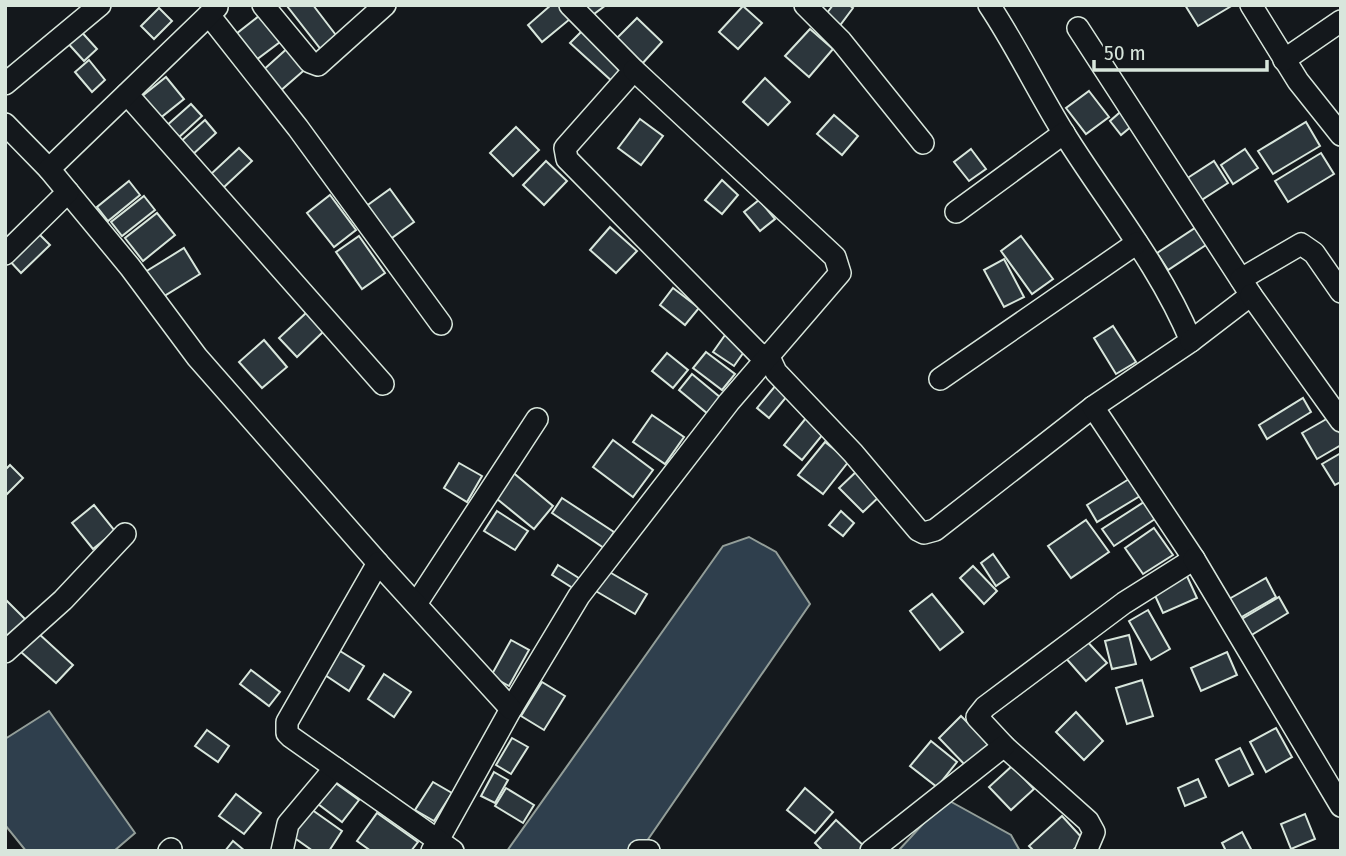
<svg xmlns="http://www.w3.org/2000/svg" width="1346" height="856" font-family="'Fira Sans Condensed',sans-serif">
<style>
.water{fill:#2f3f4d;stroke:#939e99;stroke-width:2}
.building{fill:#2c363c;stroke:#d8e6dc;stroke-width:2}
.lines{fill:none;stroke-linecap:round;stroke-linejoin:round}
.minor-casing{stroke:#d8e6dc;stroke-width:24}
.minor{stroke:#14181c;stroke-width:21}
</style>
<rect width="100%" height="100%" fill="#14181c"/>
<g class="water">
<path d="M749,537L776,552L810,604L640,851H507L723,546Z"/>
<path d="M49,711L135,833L114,851H26L5,825V739Z"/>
<path d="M946,799L1011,835L1020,851H898Z"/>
</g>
<g class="building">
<path d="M313,5L342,43L326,56L287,6Z"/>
<path d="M551,5H558L570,19L542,42L528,25Z"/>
<path d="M582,5H606L590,17Z"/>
<path d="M833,5H849L853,8L838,28L824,17Z"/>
<path d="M1185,5H1233L1198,26Z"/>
<path d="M743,6L762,23L738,49L719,32Z"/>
<path d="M159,8L172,21L154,39L141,26Z"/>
<path d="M264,12L284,39L256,60L236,34Z"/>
<path d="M637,18L662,42L641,65L615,40Z"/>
<path d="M78,28L97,49L84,61L65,40Z"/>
<path d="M585,28L628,68L614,83L570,43Z"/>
<path d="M810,29L833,49L809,77L785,56Z"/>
<path d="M290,46L309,66L279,92L261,72Z"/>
<path d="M89,60L105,80L92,92L75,72Z"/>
<path d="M166,77L184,99L159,119L141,97Z"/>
<path d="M765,78L790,102L768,125L743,102Z"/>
<path d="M1089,91L1109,117L1086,134L1066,108Z"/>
<path d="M191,104L202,116L177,139L165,127Z"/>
<path d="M1126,107L1138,121L1121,135L1110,121Z"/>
<path d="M834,115L858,136L842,155L817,134Z"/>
<path d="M640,119L663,136L641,165L618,148Z"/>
<path d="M205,120L216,133L191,156L179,143Z"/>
<path d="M1306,122L1320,146L1273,174L1258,151Z"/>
<path d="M516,127L539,150L513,176L490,153Z"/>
<path d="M239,148L252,161L223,188L211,174Z"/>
<path d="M971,149L986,169L969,181L954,162Z"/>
<path d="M1245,149L1258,168L1233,184L1221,165Z"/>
<path d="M1321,153L1334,174L1288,202L1275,181Z"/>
<path d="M546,161L567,181L544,205L523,185Z"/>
<path d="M1214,161L1228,183L1200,201L1186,179Z"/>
<path d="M722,180L738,195L722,214L705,200Z"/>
<path d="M129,181L140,195L108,221L97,207Z"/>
<path d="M390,189L414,222L389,240L365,207Z"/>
<path d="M330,195L356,230L334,247L307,213Z"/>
<path d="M144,196L155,210L122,236L111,222Z"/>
<path d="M759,200L775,219L760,231L744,212Z"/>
<path d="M157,213L175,235L143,261L125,238Z"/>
<path d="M1198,226L1209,243L1168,270L1157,253Z"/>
<path d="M610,227L637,251L616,273L590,250Z"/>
<path d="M36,231L50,245L21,273L7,258Z"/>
<path d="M359,236L385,273L362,289L336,252Z"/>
<path d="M1021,236L1053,279L1032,294L1001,251Z"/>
<path d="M184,248L200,274L161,298L145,272Z"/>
<path d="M1004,259L1024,297L1004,307L984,270Z"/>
<path d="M673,288L699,308L685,325L660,305Z"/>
<path d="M306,313L324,331L297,357L279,338Z"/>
<path d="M1113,326L1136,362L1116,374L1094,338Z"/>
<path d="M725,335L746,349L734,366L713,352Z"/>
<path d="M264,340L287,367L262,388L239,362Z"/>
<path d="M706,352L735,374L722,390L693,368Z"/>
<path d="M667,353L688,370L673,388L652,371Z"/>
<path d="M692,374L721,398L708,414L679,390Z"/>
<path d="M776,385L788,395L769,418L757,408Z"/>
<path d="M1303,398L1311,412L1267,439L1259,425Z"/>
<path d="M652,415L684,437L665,464L633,442Z"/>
<path d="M1330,417L1341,435V445L1317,459L1302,433Z"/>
<path d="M806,418L824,433L802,460L784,445Z"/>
<path d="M613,440L653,470L633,497L593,467Z"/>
<path d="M825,442L849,461L823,494L798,475Z"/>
<path d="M1341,453V482L1335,485L1322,464Z"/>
<path d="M459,463L482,476L467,502L444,488Z"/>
<path d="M10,465L23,478L5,496V470Z"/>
<path d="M510,470L553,506L534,529L491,494Z"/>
<path d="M858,470L882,494L863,512L839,488Z"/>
<path d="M1129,479L1140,496L1097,522L1087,505Z"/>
<path d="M562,498L614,532L604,548L552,513Z"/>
<path d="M1144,502L1155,519L1114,546L1102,529Z"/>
<path d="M94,505L115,531L93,549L72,523Z"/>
<path d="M497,511L528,531L515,550L484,531Z"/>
<path d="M841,511L854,523L843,536L829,525Z"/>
<path d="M1086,520L1109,552L1071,578L1048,546Z"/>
<path d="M1154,528L1173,555L1143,574L1125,548Z"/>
<path d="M993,554L1009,577L996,586L981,563Z"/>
<path d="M558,565L582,580L576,590L552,575Z"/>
<path d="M973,566L997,591L984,604L960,578Z"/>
<path d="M606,570L647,594L635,614L594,590Z"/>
<path d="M1186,574L1197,598L1163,613L1152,589Z"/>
<path d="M1266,578L1276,597L1233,622L1222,603Z"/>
<path d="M932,594L963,632L940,650L910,611Z"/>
<path d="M1279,597L1288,613L1245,639L1235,623Z"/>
<path d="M5,599L28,622L5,643Z"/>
<path d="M1148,610L1170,649L1151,660L1129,621Z"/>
<path d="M38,633L73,665L56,683L21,652Z"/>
<path d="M1129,635L1136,664L1112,669L1105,641Z"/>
<path d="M1084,638L1107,663L1086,681L1064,656Z"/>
<path d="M511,640L529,650L509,686L491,676Z"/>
<path d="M340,651L364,666L349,691L325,675Z"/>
<path d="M1227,652L1237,675L1201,691L1191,668Z"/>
<path d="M251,670L280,692L269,706L240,684Z"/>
<path d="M384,674L411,692L394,717L368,699Z"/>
<path d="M1142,680L1153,716L1127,724L1116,688Z"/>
<path d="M542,682L565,696L544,730L521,716Z"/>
<path d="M1076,712L1103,741L1084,760L1056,732Z"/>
<path d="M961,716L990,745L967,767L939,738Z"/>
<path d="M1276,728L1292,757L1266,772L1250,742Z"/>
<path d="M207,730L229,746L218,762L195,746Z"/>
<path d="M512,738L528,747L511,774L496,765Z"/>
<path d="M931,741L957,762L937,787L910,766Z"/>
<path d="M1240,748L1253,774L1229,786L1216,760Z"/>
<path d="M1012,766L1034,789L1011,810L989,787Z"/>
<path d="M494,772L508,780L495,803L481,796Z"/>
<path d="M330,779L359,800L342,822L314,801Z"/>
<path d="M1198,779L1206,797L1185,806L1178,788Z"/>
<path d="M433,782L452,793L434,821L415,810Z"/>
<path d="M506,788L534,805L523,823L495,806Z"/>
<path d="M805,788L833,812L815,833L787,810Z"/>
<path d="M236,794L261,813L244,834L219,816Z"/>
<path d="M308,807L342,831L329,851H313L289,834Z"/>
<path d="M377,813L418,842L411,851H371L357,841Z"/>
<path d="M1305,814L1315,839L1291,849L1281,824Z"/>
<path d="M1062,816L1084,840L1072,851H1034L1029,846Z"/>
<path d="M836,820L864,846L860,851H823L815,843Z"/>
<path d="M1242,832L1252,851H1226L1222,843Z"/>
<path d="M233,841L245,851H225Z"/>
</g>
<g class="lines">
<g class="minor-casing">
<g id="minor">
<path d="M263,5L310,62L318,65L385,5"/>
<path d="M570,5L634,70L565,148L567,159L758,353L769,357L776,372L853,453L918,530L924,533L935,530L1093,407"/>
<path d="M805,5L841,41L923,143"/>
<path d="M989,5C1017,47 1038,92 1065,135C1107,202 1160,266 1191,341L1093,407L1194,559L1124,603L985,707L977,717L1004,746L1088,821L1094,832L1086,851"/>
<path d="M1251,5L1298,81L1341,135"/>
<path d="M209,15L298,128L441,324"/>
<path d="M1078,28L1251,295L1191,341"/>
<path d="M1284,60L1341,21"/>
<path d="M5,84L100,5"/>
<path d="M127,94L383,384"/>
<path d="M5,124L49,169"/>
<path d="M68,192L130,267L197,357L378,563"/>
<path d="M956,212L1064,133"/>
<path d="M5,254L68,192L49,169L217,7"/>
<path d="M1241,279L1301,244L1314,253L1341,292"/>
<path d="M1251,295L1341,421"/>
<path d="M940,379L1137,243"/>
<path d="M1194,559L1341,806"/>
<path d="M416,604L537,419"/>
<path d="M5,652L63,600L125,534"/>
<path d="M169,851L171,849"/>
<path d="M282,851L288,824L335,768"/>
<path d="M432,851L511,709L579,596L729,402L840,273L835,257L634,70"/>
<path d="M453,851L291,737L287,733V722L378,563L511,709"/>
<path d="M639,851H649"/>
<path d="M871,851L1004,746"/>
</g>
</g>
<use href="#minor" class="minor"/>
</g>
<rect width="1346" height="856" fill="none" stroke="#d8e6dc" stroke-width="14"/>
<path d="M1094 60v10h173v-10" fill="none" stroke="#d8e6dc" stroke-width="3.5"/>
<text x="1104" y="60" font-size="21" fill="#d8e6dc" stroke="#14181c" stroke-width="5" paint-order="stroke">50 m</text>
</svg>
